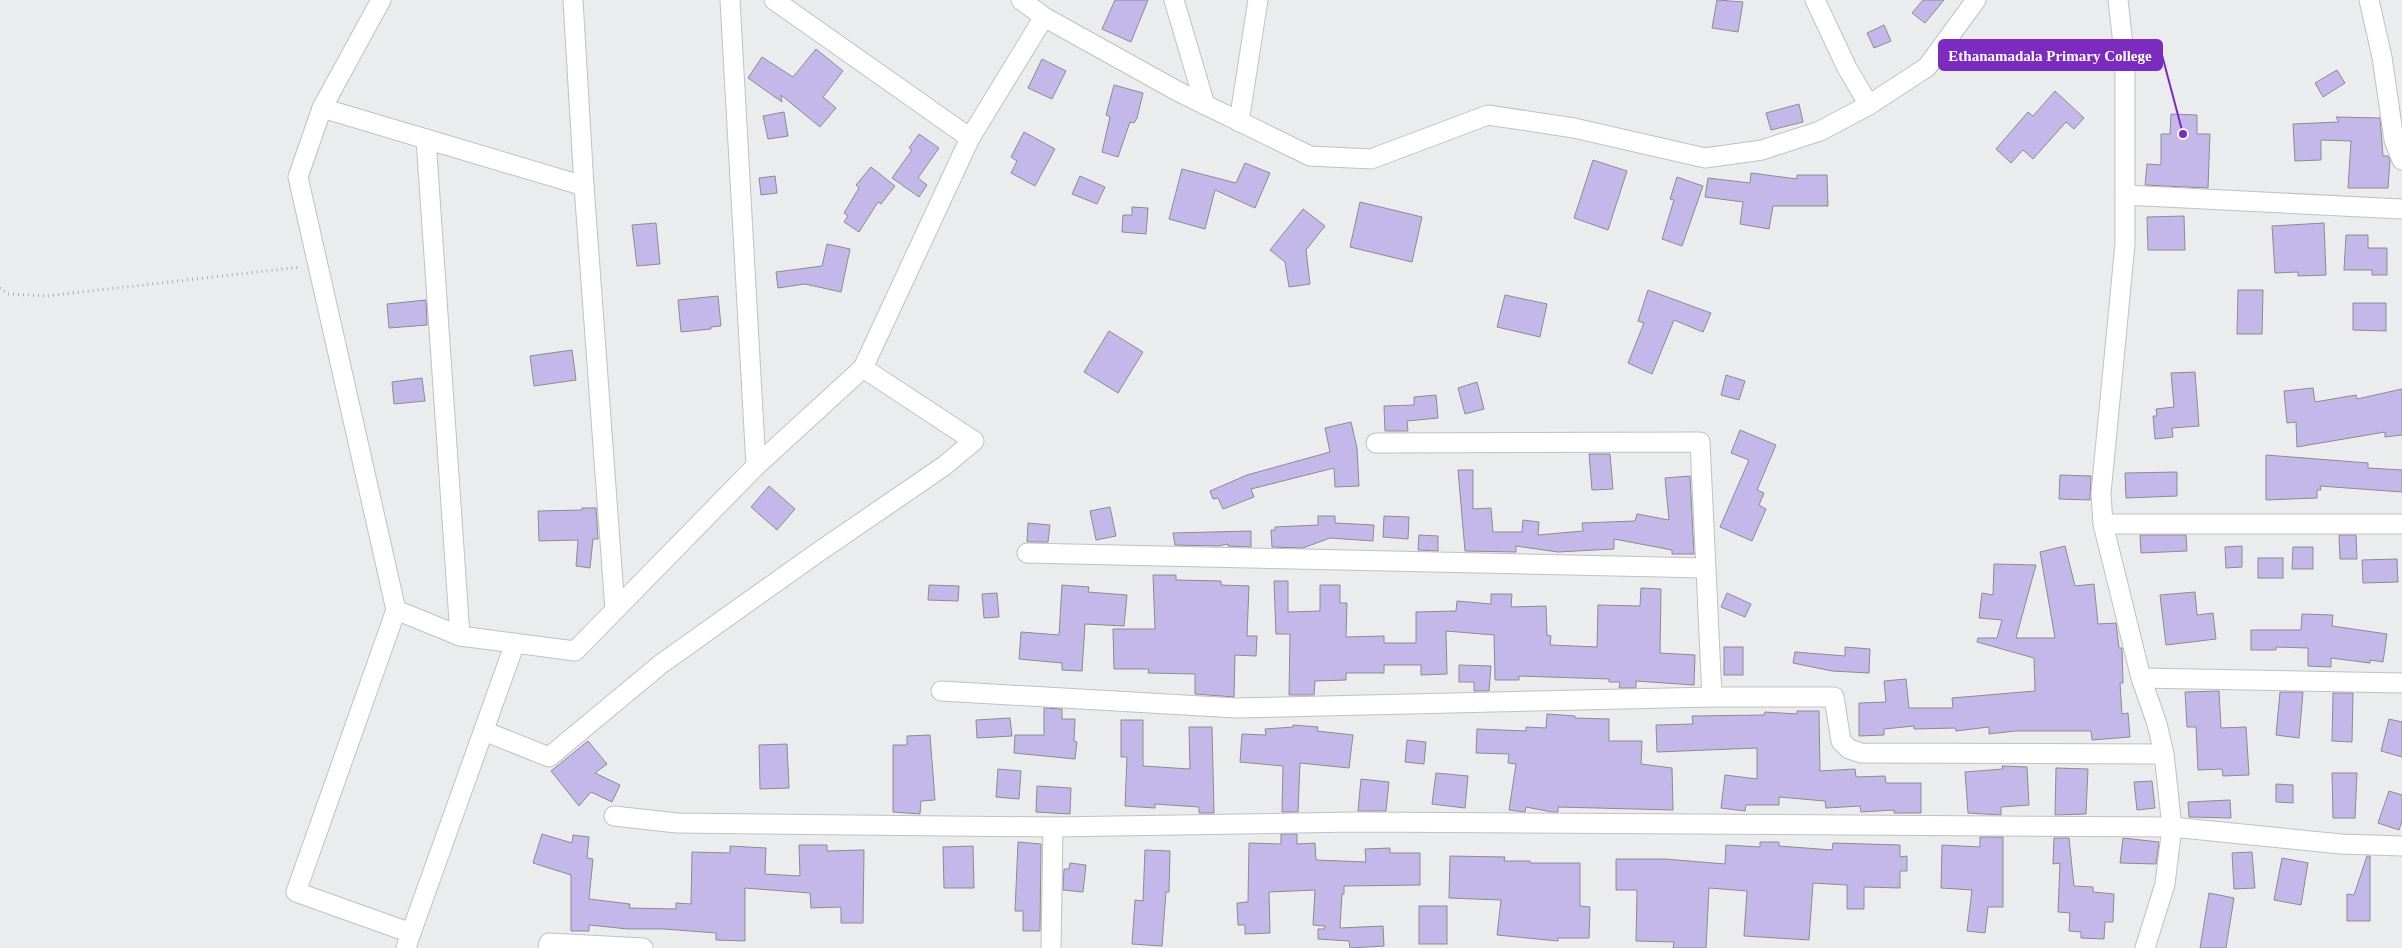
<svg xmlns="http://www.w3.org/2000/svg" width="2402" height="948" font-family="Georgia,serif">
<style>
.building{fill:#c4b7ea;stroke:#8c8c8d}
.lines{fill:none;stroke-linecap:round;stroke-linejoin:round}
.minor-casing{stroke:#c0c1c2;stroke-width:21}
.path{stroke:#abacad;stroke-width:3;stroke-dasharray:1 4;stroke-linecap:butt}
.minor{stroke:#fff;stroke-width:19}
.leader{fill:none;stroke:#7b2cbf;stroke-width:2}
.callout-dot{fill:#7b2cbf;stroke:#f8f9fa;stroke-width:2}
.callout{fill:#7b2cbf;stroke:#7b2cbf;stroke-width:2}
.callout-label{font-size:15px;text-anchor:middle;font-weight:bold;fill:#fff}
</style>
<rect width="100%" height="100%" fill="#ebeced"/>
<g class="building">
<path d="M1115,0H1148L1131,42L1102,29Z"/>
<path d="M1717,0L1743,2L1738,32L1712,28Z"/>
<path d="M1923,0H1944L1925,23L1912,13Z"/>
<path d="M1884,25L1891,41L1874,48L1867,33Z"/>
<path d="M816,49L843,71L823,97L836,108L820,127L781,95L782,102L748,78L762,57L793,77Z"/>
<path d="M1042,59L1066,71L1052,99L1028,88Z"/>
<path d="M2337,70L2345,83L2323,97L2315,83Z"/>
<path d="M1114,85L1143,93L1137,118L1134,123L1130,122L1118,157L1102,152L1110,117L1106,115Z"/>
<path d="M2055,91L2084,118L2074,129L2066,122L2033,159L2023,150L2011,163L1996,149L2028,112L2033,116Z"/>
<path d="M1799,104L1803,122L1771,130L1766,113Z"/>
<path d="M784,112L788,136L768,139L763,116Z"/>
<path d="M2171,114L2197,115V134H2210L2208,188L2145,185L2147,164L2161,165V134H2170Z"/>
<path d="M2336,117L2380,118L2383,156H2388L2390,160L2388,188H2348L2351,141L2321,140V160L2295,161L2293,124L2339,122Z"/>
<path d="M1024,132L1055,149L1035,186L1011,173L1017,161L1011,157Z"/>
<path d="M919,134L939,148L918,178L927,185L919,197L892,178L912,150L909,148Z"/>
<path d="M1593,160L1627,171L1608,230L1574,218Z"/>
<path d="M1245,163L1270,173L1255,208L1215,190L1205,229L1169,219L1182,169L1236,183Z"/>
<path d="M871,167L895,186L881,204L878,202L859,232L844,222L848,216L844,213L859,188L856,185Z"/>
<path d="M1751,173L1797,179V175H1827L1828,206H1773L1769,229L1740,224L1743,202L1705,197L1708,178L1750,183Z"/>
<path d="M775,176L777,193L761,195L759,178Z"/>
<path d="M1080,176L1105,187L1097,204L1072,194Z"/>
<path d="M1677,177L1703,186L1682,246L1662,239L1674,200L1670,199Z"/>
<path d="M1360,202L1422,217L1412,262L1350,247Z"/>
<path d="M1132,207L1148,208L1146,234L1122,232L1123,215H1132Z"/>
<path d="M1303,209L1325,226L1306,250L1310,284L1289,287L1285,262L1270,250Z"/>
<path d="M2184,216L2185,250H2148L2147,217Z"/>
<path d="M656,223L660,264L637,266L632,225Z"/>
<path d="M2324,223L2326,275L2298,276V272L2275,273L2272,226Z"/>
<path d="M2346,235H2368V248H2387V275H2372V270H2344Z"/>
<path d="M827,244L850,249L841,292L805,284L778,288L776,272L822,266Z"/>
<path d="M1648,290L1711,313L1703,332L1674,320L1652,374L1628,363L1644,323L1638,321Z"/>
<path d="M2238,290H2263L2262,334H2237Z"/>
<path d="M1505,295L1547,304L1540,337L1497,327Z"/>
<path d="M718,296L721,326L711,327V329L681,332L678,300Z"/>
<path d="M426,300L427,325L389,328L387,304Z"/>
<path d="M2353,303H2386V331L2353,330Z"/>
<path d="M1109,331L1143,352L1118,393L1084,372Z"/>
<path d="M572,350L576,380L534,386L530,356Z"/>
<path d="M2195,372L2199,426L2172,428L2173,437L2155,439L2153,416H2157L2156,409L2174,407L2171,373Z"/>
<path d="M1726,375L1745,381L1739,400L1721,395Z"/>
<path d="M422,378L425,401L394,404L392,382Z"/>
<path d="M1477,382L1484,409L1465,414L1458,388Z"/>
<path d="M2313,388L2315,402L2356,395L2357,399L2402,389V435L2385,437V432L2297,447L2296,422L2287,423L2284,391Z"/>
<path d="M1436,395L1438,418L1407,421L1408,431H1385L1384,406L1414,405V397Z"/>
<path d="M1351,422L1357,448L1359,486L1335,487L1334,468L1251,489L1254,497L1223,509L1218,498L1213,499L1210,491L1247,475L1330,452L1325,428Z"/>
<path d="M1740,430L1776,445L1757,490L1764,493L1759,505L1766,509L1752,541L1720,527L1749,460L1731,453Z"/>
<path d="M1589,454H1610L1613,489L1592,490Z"/>
<path d="M2266,455L2368,463V468L2402,470V492L2320,486L2321,490H2317V498L2266,500Z"/>
<path d="M1458,470H1473V509L1491,508L1493,532H1522L1523,520L1539,522L1538,535L1583,531L1582,523L1635,521L1637,514L1669,520L1665,478L1690,476L1694,554H1672V550L1614,539V549L1558,552L1516,546V552L1465,551Z"/>
<path d="M2177,472V496L2126,498L2125,473Z"/>
<path d="M2060,475L2091,476L2090,500L2059,499Z"/>
<path d="M769,486L795,509L777,530L751,507Z"/>
<path d="M1110,507L1116,536L1096,540L1090,511Z"/>
<path d="M582,508H596L598,539H593L590,568L576,566L578,540L539,541L538,511L582,510Z"/>
<path d="M1318,516H1335V523L1374,525L1373,541L1330,538L1303,548L1272,547L1271,530H1275V527L1318,525Z"/>
<path d="M1384,516L1409,517L1408,539L1383,537Z"/>
<path d="M1028,523L1050,525L1048,542H1027Z"/>
<path d="M1251,531V547L1228,546V544L1218,546L1175,545L1173,533Z"/>
<path d="M1419,535L1438,536V551L1418,550Z"/>
<path d="M2140,535H2186L2187,551L2141,553Z"/>
<path d="M2339,535H2356L2357,559H2340Z"/>
<path d="M2065,546L2075,586L2094,584L2098,624L2116,623L2119,648H2122L2123,683H2120L2122,714L2128,713L2130,737L2092,740L2091,731H2015L1989,734V727L1956,731L1955,728L1914,729V726L1884,729V735L1859,736V703L1886,702L1884,681L1906,679L1909,708H1953L1952,698L2035,691L2034,658L1977,642L1978,638H1997L2002,620L1979,618L1982,593L1993,595L1994,564L2036,565L2016,638H2055L2040,552Z"/>
<path d="M2242,546V567L2226,568L2225,547Z"/>
<path d="M2293,547H2313V569H2292Z"/>
<rect x="2258" y="558" width="25" height="20"/>
<path d="M2397,559L2398,582L2363,583L2362,560Z"/>
<path d="M1153,575H1176V580L1221,581V585L1249,586L1247,636H1257L1256,656L1235,655L1234,697L1195,694V674L1148,673L1149,669H1114L1113,629H1155Z"/>
<path d="M1274,581H1288V612L1320,611V585H1340V603H1347L1346,637L1384,636V643H1416V612L1456,611L1457,601L1491,604V594H1512L1511,607L1546,606L1547,635L1551,636L1550,645L1597,647L1598,605L1640,606L1641,588L1661,589L1660,653L1695,655L1694,685L1636,681V688H1619L1620,682H1609V679L1519,676V680H1495L1494,635L1446,631L1447,674L1421,675V665H1384V673H1346V680L1315,681L1314,695H1289L1290,634H1276Z"/>
<path d="M929,585L959,586L958,601L928,600Z"/>
<path d="M1062,585L1089,587L1088,592L1127,595L1124,626L1085,624L1082,671L1062,670V663L1019,659L1021,632L1059,635Z"/>
<path d="M2195,592L2197,615L2213,613L2216,639L2166,645L2160,595Z"/>
<path d="M997,593L999,617L984,618L982,594Z"/>
<path d="M1727,593L1751,604L1745,617L1721,607Z"/>
<path d="M2302,614L2333,615L2332,626L2387,634L2383,662L2370,660V663L2331,658V667L2308,666V648L2276,647V650H2251V630H2301Z"/>
<rect x="1724" y="647" width="19" height="28"/>
<path d="M1845,647L1870,649L1869,673L1832,671L1793,663L1795,652L1845,656Z"/>
<path d="M1459,665L1491,666L1489,691H1474V682H1459Z"/>
<path d="M2219,691L2221,728L2246,727L2249,775L2223,776L2222,769L2198,770L2196,727H2187L2185,692Z"/>
<path d="M2280,692H2303L2299,738L2276,735Z"/>
<path d="M2333,693H2353L2352,742L2332,741Z"/>
<path d="M1044,708L1062,709V719H1075L1074,741L1077,742L1075,759L1014,753L1015,735H1044Z"/>
<path d="M1797,711H1819L1820,771L1855,769L1856,777L1885,776L1886,783H1921V813H1894V810L1861,812L1860,806L1826,808L1825,801L1779,797V805H1746L1745,811L1721,808L1725,775L1757,779V748L1657,752L1656,725L1693,724L1692,716L1764,715L1765,712L1797,714Z"/>
<path d="M1547,714L1575,716V718L1609,719V741H1642L1641,764L1672,768L1673,810L1558,807V812H1552L1526,807L1525,812L1509,810L1516,764L1508,763L1509,754L1476,753L1477,729L1526,731V727L1546,728Z"/>
<path d="M1010,718L1012,736L977,738L976,720Z"/>
<path d="M2389,719L2402,722V757L2381,751Z"/>
<path d="M1121,720H1143V766L1190,769L1189,727H1212L1214,813H1199V807L1155,804V808L1125,806L1127,757H1121Z"/>
<path d="M1293,725L1318,727L1317,731L1353,735L1349,768L1300,763L1298,812H1282L1283,766L1240,762L1242,734L1266,735L1265,729L1293,727Z"/>
<path d="M930,735L935,800L921,801L920,814L893,812V745H907V736Z"/>
<path d="M1407,740L1426,742L1424,764L1405,762Z"/>
<path d="M588,741L607,764L595,773L620,785L612,802L591,792L579,806L551,771Z"/>
<path d="M787,744L789,788L760,789L759,745Z"/>
<path d="M2002,766L2027,767L2029,805L2001,807V815L1968,813L1965,772L2003,769Z"/>
<path d="M2056,768L2088,769L2086,814L2055,815Z"/>
<path d="M998,769L1021,771L1019,799L996,797Z"/>
<path d="M1436,773L1468,776L1465,808L1432,804Z"/>
<path d="M2332,773H2357L2355,818H2333Z"/>
<path d="M1361,779L1389,782L1386,811H1358Z"/>
<path d="M2152,781L2155,808L2137,810L2134,782Z"/>
<path d="M2276,784L2293,785V803L2276,802Z"/>
<path d="M1037,786L1071,788L1070,814L1036,812Z"/>
<path d="M2389,791L2402,795V821L2399,830L2378,823Z"/>
<path d="M2230,800L2231,818L2189,817L2188,802Z"/>
<path d="M542,834L572,843L573,835L589,837L587,858L593,859L589,899L630,904L629,908L676,909V903L691,904L692,852L730,853V846L766,848L765,874L800,876L799,845H827V851L864,850L863,923H841V907L811,908L810,893L745,888V941L716,940V933L664,929H628L589,925V931H571V875L533,863Z"/>
<path d="M1281,834H1297V844L1315,843L1316,860L1366,862L1365,849L1390,848V853H1420V885L1344,886V894H1342L1340,928L1383,926L1384,946L1350,948L1349,941L1318,939V929H1324L1325,926L1313,925L1315,890L1269,892L1270,933L1245,934V925H1238L1237,903L1248,902L1249,843L1281,844Z"/>
<path d="M1980,837H2003V907H1988L1985,933L1967,931L1972,890L1941,888L1942,845L1980,847Z"/>
<path d="M2054,838H2069L2074,886L2093,887V892L2114,894L2113,922H2105L2104,939L2081,938V932L2069,931L2070,913L2058,912L2060,863L2053,864Z"/>
<path d="M2123,838L2159,842L2156,864L2120,863Z"/>
<path d="M1018,842L1041,844L1040,931H1023V911H1015Z"/>
<path d="M1760,842H1779V846L1832,850L1833,843L1900,845V857L1907,856V871H1900V888L1864,887V909H1847V885L1813,883L1809,940L1744,936L1747,891L1709,888L1706,948H1673L1674,942L1636,941L1637,890H1616V859H1665L1725,864L1726,845L1760,847Z"/>
<path d="M973,846L974,888H944L943,847Z"/>
<path d="M1145,850L1170,851L1169,892H1166L1162,946L1132,944L1135,900L1143,901Z"/>
<path d="M2252,852L2255,888L2234,889L2232,853Z"/>
<path d="M1450,856L1505,857L1504,861H1530V863H1580V906L1590,907L1589,938H1558V941L1497,935L1501,900L1449,898Z"/>
<path d="M2367,856H2370V921H2347V894L2354,895Z"/>
<path d="M2282,858L2308,863L2301,905L2274,900Z"/>
<path d="M1070,863L1086,865L1083,892L1063,890L1064,869H1069Z"/>
<path d="M2209,893L2234,898L2226,948H2200Z"/>
<rect x="1419" y="906" width="28" height="38"/>
</g>
<g class="lines">
<g class="minor-casing">
<g id="minor">
<path d="M381,0L322,108L298,177L396,610L296,892L411,933L406,948"/>
<path d="M730,0L756,466"/>
<path d="M1021,0L1044,17L1179,92L1310,156L1371,159L1488,115L1574,128L1705,158L1762,150L1820,131L1869,105L1927,67L1976,0"/>
<path d="M1174,0L1205,105"/>
<path d="M1815,0L1847,68L1869,105"/>
<path d="M2118,0L2125,62V244L2101,493L2103,524L2141,678L2157,724L2164,754L2172,827L2165,884L2145,948"/>
<path d="M2369,0L2382,57L2394,140L2402,160"/>
<path d="M322,108L584,186L573,0"/>
<path d="M1239,122L1258,0"/>
<path d="M970,138L1044,17"/>
<path d="M426,139L460,636L575,651L756,466L863,368L970,138L774,0"/>
<path d="M584,186L615,610"/>
<path d="M2125,195L2402,209"/>
<path d="M1376,443L1700,442L1712,697"/>
<path d="M2103,524H2402"/>
<path d="M1027,553L1705,568"/>
<path d="M396,610L460,636"/>
<path d="M2141,678L2402,683"/>
<path d="M941,691L1236,708L1712,697H1834L1841,741L1849,749L1861,753L2164,754"/>
<path d="M484,731L549,757L661,664L817,553L944,466L974,441L863,368"/>
<path d="M614,816L677,823L1053,827L1356,822L2172,827L2341,844L2402,846"/>
<path d="M411,933L515,643"/>
<path d="M548,948L549,943L643,948"/>
<path d="M1051,948L1053,827"/>
</g>
</g>
<path class="path" d="M0,288L8,294L46,296L301,267"/>
<use href="#minor" class="minor"/>
</g>
<path class="leader" d="M2183 134L2162 55"/>
<circle class="callout-dot" cx="2183" cy="134" r="5"/>
<rect class="callout" x="1939" y="40" width="223" height="30" rx="5"/>
<g class="callout-label">
<text x="2050" y="61">Ethanamadala Primary College</text>
</g>
</svg>
